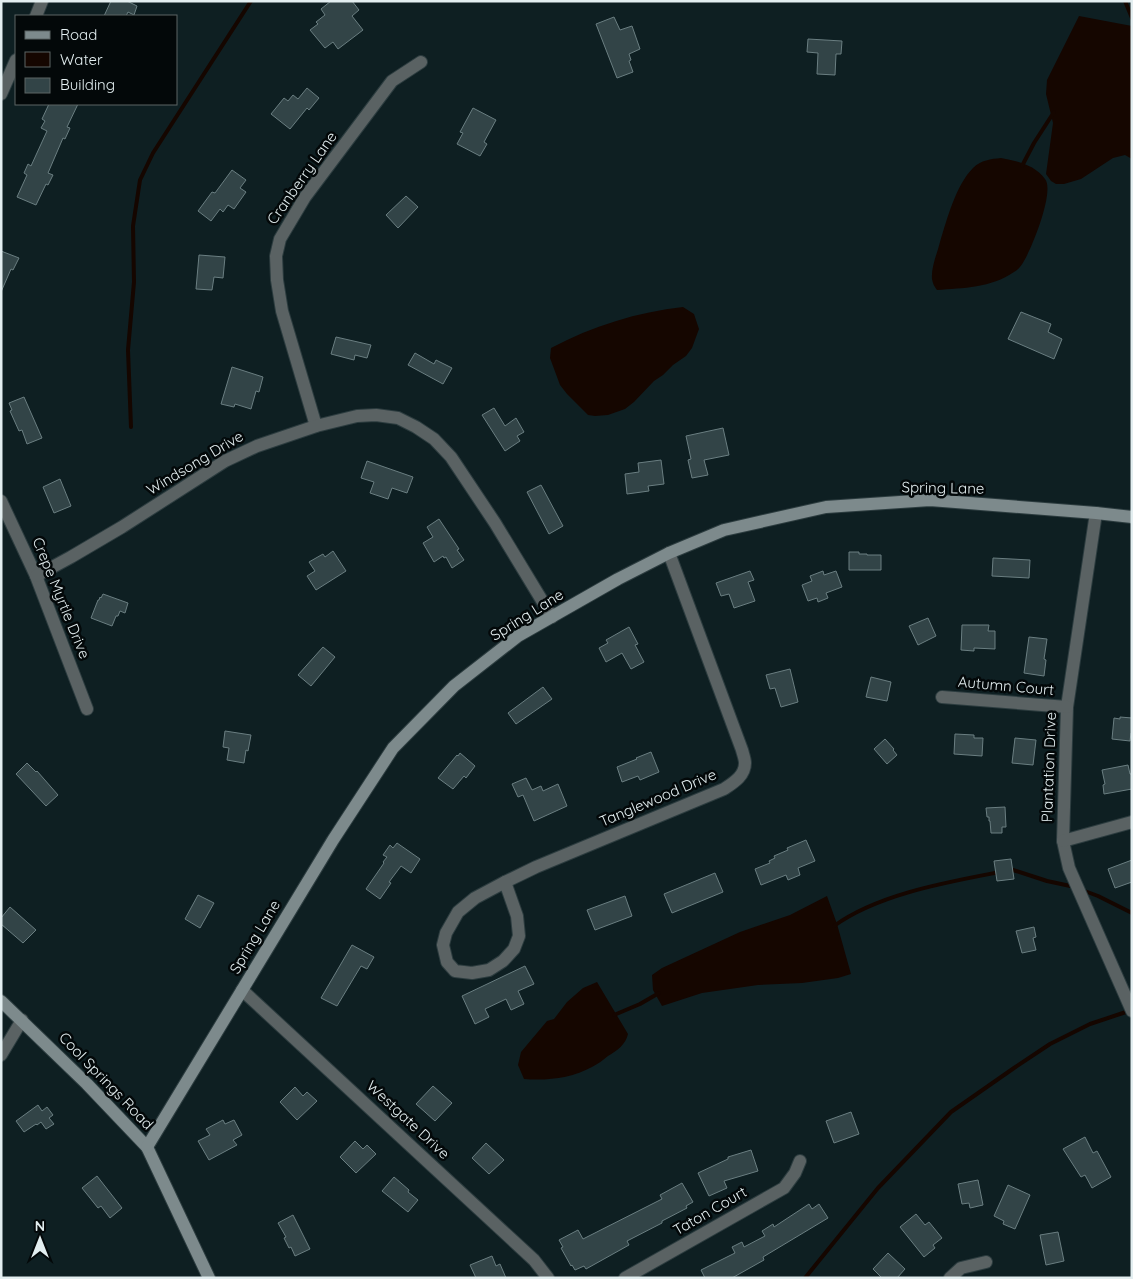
<svg xmlns="http://www.w3.org/2000/svg" width="1133" height="1279" font-family="Quicksand,sans-serif">
<style>
.water{fill:#150600}
.lines{fill:none;stroke-linecap:round;stroke-linejoin:round}
.stream{stroke:#150600;stroke-width:4}
.building{fill:#324447;stroke:#6a7e81}
.street-casing{stroke:#2c3c3f;stroke-width:14}
.secondary-casing{stroke:#2c3c3f;stroke-width:14}
.street{stroke:#5a6263;stroke-width:12}
.secondary{stroke:#7d8a8c;stroke-width:12}
.labels{text-anchor:middle;stroke-width:5;stroke-linejoin:round;paint-order:stroke}
.street-label{font-size:15px;fill:#e3eef0;stroke:#030809}
</style>
<rect width="100%" height="100%" fill="#0e1f22"/>
<g class="water">
<path d="M1079,16L1132,26V159L1125,155L1113,158L1081,179L1064,184H1056L1051,181L1046,174L1053,123L1046,94L1047,80Z"/>
<path d="M1001,158C1017,161 1035,165 1045,179C1055,191 1032,248 1024,261C1022,265 1018,270 1014,272C991,288 963,288 937,290C934,286 933,284 932,279C931,267 937,254 940,242C947,219 956,185 973,168C981,160 991,159 1001,158Z"/>
<path d="M683,307L694,314L699,329L692,348L686,356L673,365L663,375L654,381L634,402L625,409L608,415L595,416L588,415L567,394L560,385L550,358L551,348C592,326 638,312 683,307Z"/>
<path d="M827,896L837,924L851,974L838,978L802,983L758,985L702,993L662,1006L653,990L652,975L662,968L740,932L790,915Z"/>
<path d="M597,982L628,1034C626,1044 617,1051 608,1056C603,1060 598,1064 592,1067C572,1078 547,1081 524,1079L518,1065L521,1052L547,1021L554,1019L567,1002L583,988Z"/>
</g>
<g class="lines">
<g class="stream">
<path d="M1125,1L1132,18"/>
<path d="M1022,166L1034,143L1054,112"/>
<path d="M131,427L128,350L134,282L133,226L140,180L153,153L251,1"/>
<path d="M1010,870H1013L1047,881L1075,887"/>
<path d="M1082,890L1098,896L1132,913"/>
<path d="M834,926C878,894 948,882 1000,872"/>
<path d="M614,1015L640,1004L659,993"/>
<path d="M805,1278L878,1188L951,1112L1014,1068L1050,1044L1090,1024L1129,1011"/>
</g>
</g>
<g class="building">
<path d="M111,1H127L137,6L134,15L128,12L126,16H104Z"/>
<path d="M331,1H352L359,10L352,16L363,30L338,49L333,42L325,48L310,30L318,24L316,22L325,15L321,9Z"/>
<path d="M614,17L620,30L632,26L640,49L629,54L631,60L629,61L633,72L617,78L596,24Z"/>
<path d="M808,39L842,41L841,54H836L835,75L817,74L818,53L807,52Z"/>
<path d="M307,88L319,98L309,110L307,108L290,129L271,114L284,98L288,101L293,95L298,99Z"/>
<path d="M49,104H78L67,127L70,128L65,139L63,138L48,173L53,175L48,185L46,184L36,205L17,197L27,175L24,173L28,164L31,166L47,131L41,128L45,121L42,119Z"/>
<path d="M473,108L496,120L484,142L487,144L480,156L457,144L463,133L460,132Z"/>
<path d="M232,170L246,180L240,188L246,192L234,209L228,205L223,212L220,209L211,221L198,211L212,192L215,193Z"/>
<path d="M406,196L418,207L398,228L386,215Z"/>
<path d="M1,251L19,258L13,270L11,269L1,292Z"/>
<path d="M199,255L225,257L223,278L214,277L212,290L196,289Z"/>
<path d="M1021,312L1051,324L1048,332L1062,339L1054,359L1008,339Z"/>
<path d="M336,337L371,345L367,358L355,355L354,360L331,354Z"/>
<path d="M415,353L434,364L436,360L452,368L443,384L408,365Z"/>
<path d="M232,367L263,377L259,392L256,391L251,409L235,404L234,407L221,404Z"/>
<path d="M24,397L42,438L27,444L22,430L19,431L10,411L12,410L9,403Z"/>
<path d="M494,408L505,426L516,418L524,432L517,436L520,441L505,451L482,415Z"/>
<path d="M723,428L729,455L704,460L708,475L692,478L688,460L691,459L686,436Z"/>
<path d="M661,460L664,484L648,486L649,491L627,494L625,474L639,472L638,463Z"/>
<path d="M367,461L413,477L407,493L392,488L388,499L370,493L374,482L361,478Z"/>
<path d="M60,479L71,506L54,513L43,487Z"/>
<path d="M541,485L563,526L549,534L527,492Z"/>
<path d="M439,519L459,549L457,550L464,560L452,568L446,557L444,558L443,556L434,562L423,543L433,537L427,527Z"/>
<path d="M333,551L346,571L316,590L307,576L315,571L309,562L323,554L325,557Z"/>
<path d="M849,552H859V554H867V555H881V570H849Z"/>
<path d="M993,558L1030,560L1029,578L992,576Z"/>
<path d="M750,571L754,580L748,582L755,601L734,608L729,594L721,596L716,583Z"/>
<path d="M823,571L824,575L836,571L842,587L826,593L828,598L818,602L817,598L808,601L802,585L812,581L810,576Z"/>
<path d="M103,594L128,603L125,613L120,611L118,616H116L112,626L91,618L98,600H99L100,597L101,598Z"/>
<path d="M928,618L936,636L918,645L909,626Z"/>
<path d="M962,625H989L988,631H995V649L974,648V651L961,650Z"/>
<path d="M629,627L638,644L635,645L644,662L631,669L622,653L606,662L599,648L608,643L606,640Z"/>
<path d="M1029,637L1047,639L1044,659L1046,660L1044,676L1024,673Z"/>
<path d="M323,647L335,657L311,686L298,675Z"/>
<path d="M790,669L798,702L781,707L775,688L770,689L766,675Z"/>
<path d="M871,677L891,682L887,701L866,697Z"/>
<path d="M543,687L552,699L516,724L508,713Z"/>
<path d="M1120,717L1132,718V733H1131L1130,741L1112,739L1114,718L1120,719Z"/>
<path d="M225,731L251,735L248,751L246,750L244,763L227,760L229,748L223,747Z"/>
<path d="M955,734L974,735V738H983L982,756L954,754Z"/>
<path d="M1015,738L1036,740L1033,765L1012,763Z"/>
<path d="M885,739L894,749L893,750L897,755L887,764L874,749Z"/>
<path d="M651,752L659,772L640,780L638,776L622,782L617,767L637,759L636,758Z"/>
<path d="M460,753L475,766L466,778L464,776L453,789L438,778L457,755L458,756Z"/>
<path d="M27,763L36,772L37,771L58,795L46,806L16,774Z"/>
<path d="M1128,765L1130,774H1132V789L1104,794L1103,785L1105,784L1102,770Z"/>
<path d="M526,778L532,790L541,786L543,791L558,784L567,806L534,821L523,795L518,797L512,784Z"/>
<path d="M1005,807L1006,827H1002V833H991L990,821H989V817H987L986,808Z"/>
<path d="M806,840L815,861L798,868L800,875L788,880L786,875L761,885L755,869L770,863L769,861L775,858L774,856L788,850L787,848Z"/>
<path d="M397,843L420,859L411,873L401,866L389,882L391,883L380,899L366,889L384,863L383,862L387,857L383,855L390,845L393,848Z"/>
<path d="M1011,859L1014,879L997,881L994,861Z"/>
<path d="M1132,860V882L1115,888L1108,869Z"/>
<path d="M715,873L723,892L672,913L664,894Z"/>
<path d="M198,895L214,903L200,928L185,919Z"/>
<path d="M625,896L632,916L595,930L587,910Z"/>
<path d="M10,907L36,930L23,943L1,924V918Z"/>
<path d="M1034,927L1036,937L1033,938L1036,950L1022,953L1016,931Z"/>
<path d="M352,945L374,957L367,969L361,966L337,1006L321,998Z"/>
<path d="M525,966L534,984L518,991L524,1004L511,1010L506,999L485,1009L489,1017L475,1024L462,996Z"/>
<path d="M433,1086L452,1103L435,1121L416,1104Z"/>
<path d="M295,1087L303,1096L307,1092L317,1101L297,1120L280,1102Z"/>
<path d="M38,1105L42,1111L47,1107L53,1115L49,1118L54,1124L46,1129L41,1122L37,1125L36,1124L24,1132L16,1121Z"/>
<path d="M851,1112L859,1134L834,1143L826,1121Z"/>
<path d="M223,1120L225,1124L234,1120L242,1135L233,1140L237,1145L209,1160L198,1141L210,1135L206,1129Z"/>
<path d="M1085,1137L1093,1153L1097,1151L1111,1177L1092,1188L1085,1175L1081,1177L1063,1149Z"/>
<path d="M355,1141L363,1149L367,1145L376,1154L356,1173L340,1157Z"/>
<path d="M486,1143L504,1160L489,1174L472,1158Z"/>
<path d="M751,1150L758,1171L724,1181L727,1188L709,1196L698,1173L728,1159V1157Z"/>
<path d="M97,1176L122,1208L110,1218L101,1206L98,1208L82,1188Z"/>
<path d="M394,1177L409,1190L408,1192L418,1200L408,1212L382,1191Z"/>
<path d="M978,1180L983,1205L970,1208L969,1203L962,1204L958,1184Z"/>
<path d="M682,1183L693,1202L686,1206L687,1208L662,1221V1223L627,1241L629,1245L586,1269L584,1266L575,1270L572,1265L571,1266L561,1248L563,1247L559,1240L578,1230L583,1239L662,1199L660,1195Z"/>
<path d="M1008,1185L1030,1195L1015,1229L1003,1224L1004,1221L994,1216Z"/>
<path d="M809,1204L812,1209L819,1204L828,1218L763,1257L764,1260L732,1278H705L701,1270L735,1253L732,1247L742,1242L744,1247L765,1236L762,1231L773,1224L774,1227Z"/>
<path d="M916,1214L925,1225L929,1222L942,1238L933,1245L935,1248L924,1257L900,1227Z"/>
<path d="M293,1215L310,1249L295,1256L291,1247L289,1248L284,1238L286,1237L278,1223Z"/>
<path d="M1058,1232L1064,1261L1046,1265L1040,1235Z"/>
<path d="M888,1253L905,1269L897,1278H882L873,1269Z"/>
<path d="M492,1256L496,1266L500,1264L506,1278H476L470,1265Z"/>
</g>
<g class="lines">
<g class="street-casing">
<g id="street">
<path d="M36,16L42,1"/>
<path d="M1,94L16,60"/>
<path d="M316,426L282,311L277,280L276,256L280,239L305,197L392,81L421,62"/>
<path d="M1,501L36,576L87,709"/>
<path d="M1096,513L1067,707L1063,841L1069,868L1132,1011"/>
<path d="M36,576L71,557L122,527L225,461L257,446L316,426L357,416L376,415L398,418L416,427L434,439L451,457L495,523L552,617"/>
<path d="M942,697L1067,707"/>
<path d="M1063,841L1132,822"/>
<path d="M505,882L536,867L724,789C733,783 745,776 745,763C745,759 743,754 742,750L669,553"/>
<path d="M505,882L517,916L519,936L514,949L503,961L489,970L472,973L455,971L447,962L443,945L446,933L458,912L475,898Z"/>
<path d="M242,990L534,1260L548,1278"/>
<path d="M1,1055L22,1020"/>
<path d="M625,1278L784,1188L795,1173L800,1161"/>
<path d="M950,1278L961,1268L986,1262"/>
</g>
</g>
<g class="secondary-casing">
<g id="secondary">
<path d="M1,1001L87,1084L147,1147L209,1278"/>
<path d="M147,1147L333,840L393,748L454,686L518,636L618,579L669,553L724,530L826,507L930,500L1096,513L1132,517"/>
</g>
</g>
<use href="#street" class="street"/>
<use href="#secondary" class="secondary"/>
</g>
<g class="labels">
<g class="street-label">
<text transform="translate(302 178) rotate(-55)" y="5">Cranberry Lane</text>
<text transform="translate(195 463) rotate(-31)" y="5">Windsong Drive</text>
<text transform="translate(943 488) rotate(1)" y="5">Spring Lane</text>
<text transform="translate(61 598) rotate(68)" y="5">Crepe Myrtle Drive</text>
<text transform="translate(527 615) rotate(-32)" y="5">Spring Lane</text>
<text transform="translate(1006 686) rotate(5)" y="5">Autumn Court</text>
<text transform="translate(1049 767) rotate(-88)" y="5">Plantation Drive</text>
<text transform="translate(658 798) rotate(-23)" y="5">Tanglewood Drive</text>
<text transform="translate(255 937) rotate(-59)" y="5">Spring Lane</text>
<text transform="translate(106 1081) rotate(46)" y="5">Cool Springs Road</text>
<text transform="translate(408 1120) rotate(43)" y="5">Westgate Drive</text>
<text transform="translate(710 1211) rotate(-30)" y="5">Taton Court</text>
</g>
</g>
<rect width="1133" height="1279" fill="none" stroke="#e3eef0" stroke-width="5"/>
<rect x="15" y="15" width="162" height="90" fill="#030809" stroke="#5d6465"/>
<rect x="25" y="31" width="25" height="8" fill="#7d8a8c" stroke="#5d6465"/>
<text x="60" y="40" font-size="15" fill="#e3eef0">Road</text>
<rect x="25" y="52" width="25" height="15" fill="#150600" stroke="#5d6465"/>
<text x="60" y="65" font-size="15" fill="#e3eef0">Water</text>
<rect x="25" y="78" width="25" height="15" fill="#324447" stroke="#5d6465"/>
<text x="60" y="90" font-size="15" fill="#e3eef0">Building</text>
<g transform="translate(40 1239)" stroke="#030809" stroke-width="4" paint-order="stroke">
<path d="M0-4L9 19L0 12L-9 19Z" fill="#e3eef0"/>
<text y="-8" font-size="14" font-weight="bold" text-anchor="middle" fill="#e3eef0">N</text>
</g>
</svg>
